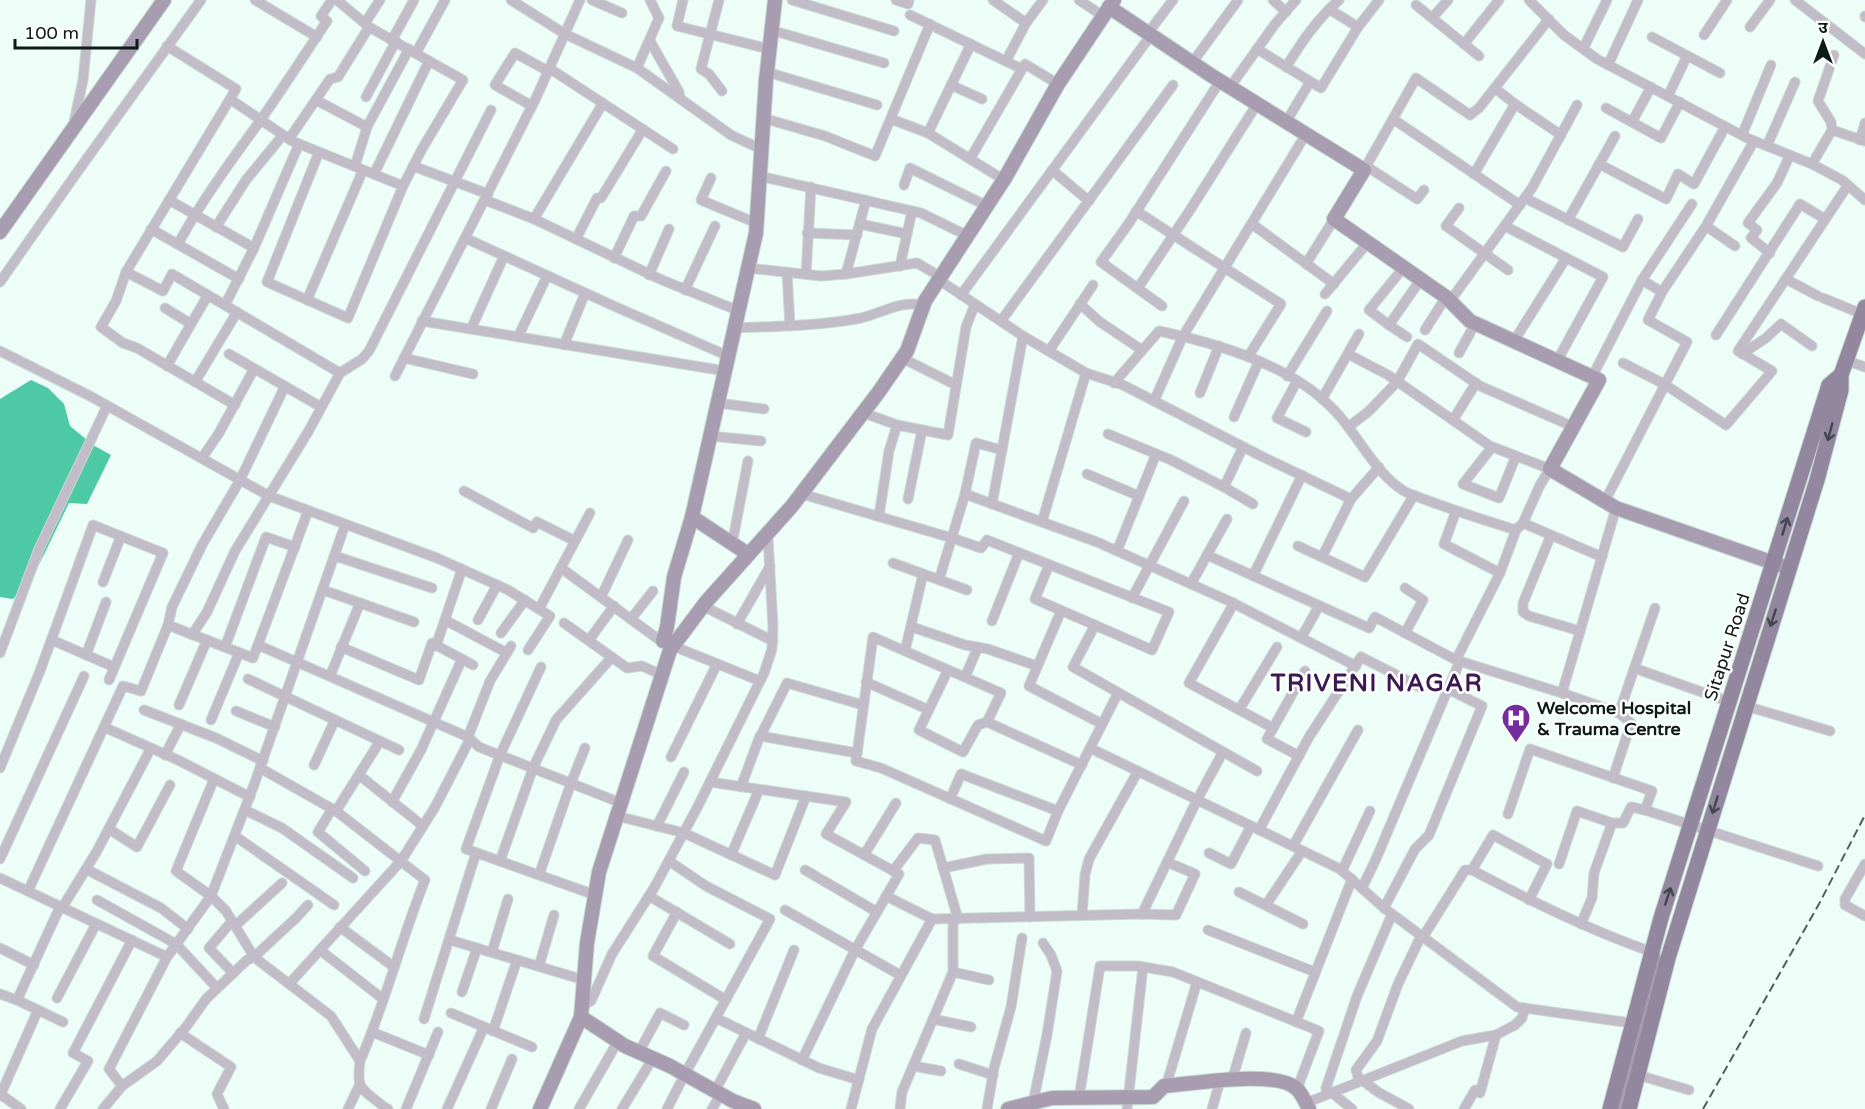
<svg xmlns="http://www.w3.org/2000/svg" width="1865" height="1109" font-family="'Varela Round','Noto Sans Devanagari',sans-serif">
<style>
.water{fill:#4dc9a5}
.lines{fill:none;stroke-linecap:round;stroke-linejoin:round}
.street-casing{stroke:#c9d9d3;stroke-width:11}
.secondary-casing{stroke:#c9d9d3;stroke-width:16}
.primary-casing{stroke:#c9d9d3;stroke-width:17}
.street{stroke:#c2bbc8;stroke-width:9}
.secondary{stroke:#a79cb0;stroke-width:14}
.primary{stroke:#93869f;stroke-width:15}
.rail{stroke:#505f5a;stroke-width:2;stroke-dasharray:9 4.5;stroke-linecap:butt}
.oneway{stroke:#42464d}
.labels{text-anchor:middle;stroke-width:5;stroke-linejoin:round;paint-order:stroke}
.street-label{font-size:18px;fill:#0c1b16;stroke:#fff}
.poi-label{font-size:18px;font-weight:bold;fill:#0c1b16;stroke:#fff;text-anchor:start}
.district-label{font-size:24px;font-weight:bold;letter-spacing:1.5px;fill:#3b1a51;stroke:#fff}
</style>
<rect width="100%" height="100%" fill="#edfdf7"/>
<path class="water" d="M31,380L48,388L64,404L70,426L93,445L111,455L87,504L69,503L32,579L13,599L0,597V399Z"/>
<g class="lines">
<g class="street-casing">
<g id="street">
<path d="M255,0L317,37"/>
<path d="M337,0L369,27L429,61L374,174"/>
<path d="M511,0L565,34L637,68L731,135L761,149"/>
<path d="M592,0L622,13"/>
<path d="M683,0L677,26L769,49"/>
<path d="M719,0L701,69L709,74L722,91"/>
<path d="M792,0L894,31"/>
<path d="M896,0L908,4L909,0"/>
<path d="M993,0L1026,23"/>
<path d="M1079,0L1103,16"/>
<path d="M1273,0L1286,12"/>
<path d="M1529,0L1564,35L1597,59L1747,138L1812,164L1832,130L1865,141"/>
<path d="M1795,0L1865,54"/>
<path d="M1416,5L1479,56"/>
<path d="M1329,9L1358,27"/>
<path d="M910,15L1022,69"/>
<path d="M1865,17V16"/>
<path d="M1432,18L1448,0"/>
<path d="M365,23L380,0"/>
<path d="M1750,27L1770,0"/>
<path d="M771,30L884,63"/>
<path d="M1148,33L1173,0"/>
<path d="M1704,35L1727,0"/>
<path d="M1652,37L1720,73"/>
<path d="M392,40L414,0"/>
<path d="M650,41L679,92L680,98"/>
<path d="M1464,44L1499,0"/>
<path d="M167,46L236,89L126,272L116,301L101,327L123,343L137,348L235,405"/>
<path d="M1257,49L1321,88L1358,27L1379,0"/>
<path d="M1583,49L1607,0"/>
<path d="M416,53L445,0"/>
<path d="M1006,61L1026,23L1043,0"/>
<path d="M1192,63L1238,0"/>
<path d="M1608,65L1638,0"/>
<path d="M1286,67C1302,42 1316,20 1339,0"/>
<path d="M549,68L673,149"/>
<path d="M637,68L659,18L650,0"/>
<path d="M767,72L877,105"/>
<path d="M951,85L982,99"/>
<path d="M1230,87L1275,24L1296,0"/>
<path d="M1496,89L1515,104L1561,135"/>
<path d="M1668,96L1687,56"/>
<path d="M366,97L396,41"/>
<path d="M230,99L292,141L403,186"/>
<path d="M316,100L367,127"/>
<path d="M532,106L495,85L515,53L548,71"/>
<path d="M1606,108L1661,138L1680,102"/>
<path d="M763,118L825,136L875,156L930,24"/>
<path d="M891,119L928,133L1004,180"/>
<path d="M1393,119L1520,205"/>
<path d="M74,122L83,80L91,0"/>
<path d="M1286,122L1310,82"/>
<path d="M1632,122L1651,87"/>
<path d="M1832,130L1831,122L1818,101L1834,55"/>
<path d="M928,133L971,44"/>
<path d="M1742,135L1771,65"/>
<path d="M289,139L330,79L338,77L369,27"/>
<path d="M1860,140L1865,123"/>
<path d="M1767,146L1795,82"/>
<path d="M319,152L267,282L348,318L403,186L422,149L463,80L429,61"/>
<path d="M970,159L1025,64L1058,84"/>
<path d="M1599,164L1666,199L1678,174L1694,184L1725,127"/>
<path d="M1812,164L1842,180L1865,200"/>
<path d="M355,166L367,127L409,49"/>
<path d="M413,166L488,194"/>
<path d="M1366,166L1417,199L1424,190"/>
<path d="M1052,170L1089,201"/>
<path d="M1364,170L1416,78L1470,115L1479,108L1549,19"/>
<path d="M1474,174L1515,104"/>
<path d="M759,176L921,213L968,236"/>
<path d="M711,178L701,200L756,223"/>
<path d="M904,185L910,168L987,206"/>
<path d="M1525,198L1623,247L1638,219"/>
<path d="M169,200L254,248"/>
<path d="M485,200L534,219L662,280L739,311"/>
<path d="M1459,208L1446,226L1508,270"/>
<path d="M1136,211L1281,304L1248,357"/>
<path d="M534,219L603,103"/>
<path d="M1568,220L1615,136"/>
<path d="M860,224L907,234"/>
<path d="M1252,224L1334,284"/>
<path d="M1505,226L1603,277L1557,361"/>
<path d="M1706,226L1735,246"/>
<path d="M216,227L246,180L283,135"/>
<path d="M151,229L239,279"/>
<path d="M807,233L857,235"/>
<path d="M465,238L616,307L728,356"/>
<path d="M576,239L597,198H601L643,129"/>
<path d="M178,244C202,200 231,161 260,121C283,88 305,54 327,21L321,16L332,0"/>
<path d="M1770,253L1751,238L1757,230L1748,223L1777,183L1790,155"/>
<path d="M614,258L634,216H641L666,171"/>
<path d="M1306,264L1334,219"/>
<path d="M900,266L912,211"/>
<path d="M1404,267L1369,310L1389,325L1421,279"/>
<path d="M748,268L821,276L846,274L917,263L941,277"/>
<path d="M126,272L163,291L172,274L340,373"/>
<path d="M787,272L790,326"/>
<path d="M806,274L811,187"/>
<path d="M846,274L866,200"/>
<path d="M649,275L669,229"/>
<path d="M1786,279L1818,296"/>
<path d="M939,280L1023,336L1086,373L1123,385L1261,456L1351,499"/>
<path d="M1642,280L1662,292"/>
<path d="M0,282L78,171L201,0"/>
<path d="M1138,288L1190,210L1257,104"/>
<path d="M685,290L715,226"/>
<path d="M1325,294L1368,242"/>
<path d="M961,295L1151,35"/>
<path d="M1823,298L1862,314"/>
<path d="M307,300L363,170"/>
<path d="M1450,301L1532,188L1577,105"/>
<path d="M1080,304L1100,322L1142,350"/>
<path d="M225,305L254,248L299,144"/>
<path d="M1162,306L1101,262L1129,223L1220,81"/>
<path d="M165,308L191,324L167,366"/>
<path d="M422,321L725,371"/>
<path d="M1001,321L1173,85"/>
<path d="M191,324L208,295"/>
<path d="M1389,325L1407,337"/>
<path d="M735,328C777,326 819,326 861,318C882,313 901,300 924,305"/>
<path d="M471,329L504,256"/>
<path d="M1425,330L1446,297"/>
<path d="M1716,335L1800,204L1825,219"/>
<path d="M518,337L547,276"/>
<path d="M1514,341L1566,258"/>
<path d="M564,345L585,293"/>
<path d="M0,351L90,396L269,496L437,558L508,590L550,616L528,650"/>
<path d="M1049,351L1093,285"/>
<path d="M1459,353L1475,324"/>
<path d="M229,354L321,407"/>
<path d="M1348,354L1388,375L1490,446L1550,469L1540,485L1523,523L1516,530L1500,573L1456,660"/>
<path d="M1742,354L1766,338L1781,324L1812,346"/>
<path d="M404,358L473,374"/>
<path d="M902,358L956,385"/>
<path d="M1848,361L1865,367"/>
<path d="M1623,363L1664,384L1726,425L1772,371L1738,351L1848,185"/>
<path d="M395,376L536,98L580,0"/>
<path d="M1287,376L1327,311"/>
<path d="M1592,377L1642,280L1692,204"/>
<path d="M1297,381L1277,418L1306,432"/>
<path d="M195,382L237,312"/>
<path d="M1114,383L1159,331C1216,343 1290,365 1332,408C1357,432 1374,473 1404,491C1411,495 1421,498 1429,501C1458,512 1487,521 1516,530"/>
<path d="M1200,393L1219,346"/>
<path d="M1322,399L1359,334"/>
<path d="M1154,401L1183,336L1306,134"/>
<path d="M718,403L764,409"/>
<path d="M864,413L897,425L948,435L966,327L975,304"/>
<path d="M1234,417L1259,361"/>
<path d="M1453,420L1476,383"/>
<path d="M1348,427L1368,412L1397,382L1418,344L1480,386L1574,427"/>
<path d="M1108,434L1171,460L1224,487L1243,447"/>
<path d="M710,436L761,441"/>
<path d="M1492,447L1463,484L1499,498L1516,456"/>
<path d="M202,458L219,433L254,369"/>
<path d="M1087,474L1139,496"/>
<path d="M1224,487L1253,504"/>
<path d="M464,491L533,528L537,522L575,541"/>
<path d="M802,494L952,538L981,548L987,540L1169,612L1152,650L1035,599L1049,565"/>
<path d="M965,494L1097,542L1229,601L1356,666"/>
<path d="M908,499L922,430"/>
<path d="M1605,501L1687,342L1648,320L1662,292L1706,226L1754,141"/>
<path d="M992,504L1023,336"/>
<path d="M1456,511L1444,544L1500,573"/>
<path d="M879,516L889,451L897,425"/>
<path d="M1042,522L1086,373"/>
<path d="M1523,523L1602,557"/>
<path d="M1551,535L1523,603V612L1529,616L1580,631"/>
<path d="M732,544L748,461"/>
<path d="M1298,546L1365,577L1414,495"/>
<path d="M1117,551L1156,454"/>
<path d="M1207,555L1369,628L1375,617L1456,660L1562,693L1619,713L1655,608"/>
<path d="M335,556L432,588"/>
<path d="M1322,557L1351,499L1379,467"/>
<path d="M893,563L967,590"/>
<path d="M561,568L658,639L673,646L760,681"/>
<path d="M1253,576L1302,475"/>
<path d="M939,580L965,494L976,443L1002,450"/>
<path d="M103,582L121,536"/>
<path d="M1191,584L1227,519"/>
<path d="M323,590L414,622"/>
<path d="M601,597L628,540"/>
<path d="M1132,598L1184,501"/>
<path d="M1234,603L1189,683L1273,728"/>
<path d="M703,606L773,641"/>
<path d="M539,609L590,513"/>
<path d="M1061,611L1029,686L1102,724"/>
<path d="M631,619L653,591"/>
<path d="M445,620L507,653"/>
<path d="M478,620L497,585"/>
<path d="M992,621L1019,553"/>
<path d="M564,623L627,668L642,666L662,675"/>
<path d="M737,624L770,566"/>
<path d="M168,625L253,658L308,511"/>
<path d="M1095,625L1073,667L1257,771"/>
<path d="M912,627L965,645L988,649L1037,666"/>
<path d="M501,633L525,600"/>
<path d="M1405,633L1423,600L1405,588"/>
<path d="M192,635L207,612L235,551L308,432L340,373L362,359L369,351L491,110"/>
<path d="M1301,638L1319,606"/>
<path d="M52,640L114,667"/>
<path d="M589,640L614,606"/>
<path d="M258,645L468,737L479,747L621,803"/>
<path d="M436,646L462,569"/>
<path d="M225,647L266,537L295,547"/>
<path d="M341,647L419,680L432,643L473,665"/>
<path d="M905,651L923,574"/>
<path d="M0,653L39,549L107,406"/>
<path d="M86,655L106,602"/>
<path d="M541,667L500,755L466,849L595,895"/>
<path d="M1634,668L1730,702"/>
<path d="M948,670L919,730L963,752L978,725L987,722L1082,765"/>
<path d="M330,676L360,603"/>
<path d="M965,677L978,647"/>
<path d="M248,679L399,750"/>
<path d="M866,682L929,710"/>
<path d="M1562,693L1616,508"/>
<path d="M179,705L207,640"/>
<path d="M1745,707L1756,709L1830,731"/>
<path d="M144,710L216,738L263,761"/>
<path d="M1239,710L1277,647"/>
<path d="M236,711L275,727"/>
<path d="M211,720L239,653"/>
<path d="M987,722L1001,693L873,637L856,761L881,768L1046,841L1058,811L1118,693"/>
<path d="M104,727L178,760L250,797"/>
<path d="M760,736L857,753"/>
<path d="M468,737L490,681L511,646"/>
<path d="M1090,748L1340,869L1384,908L1517,1007L1624,1022L1632,1025"/>
<path d="M165,755L181,724"/>
<path d="M1299,756L1267,739L1305,671"/>
<path d="M671,757L717,664"/>
<path d="M314,765L335,720"/>
<path d="M0,768L40,671L93,525L163,553L109,680"/>
<path d="M260,768L336,811L425,880C401,939 386,1002 360,1061"/>
<path d="M359,775L423,826"/>
<path d="M1613,778L1631,723L1619,713"/>
<path d="M214,779L176,871L211,896L226,911L254,957L331,1016L360,1061C356,1091 362,1088 384,1107L388,1109"/>
<path d="M710,782L846,802L826,834L899,874L855,950L802,1060"/>
<path d="M741,787L758,741L787,683L863,705"/>
<path d="M950,799L961,774L1058,811"/>
<path d="M392,802L421,750L462,659"/>
<path d="M332,809L318,832L365,871"/>
<path d="M245,810L282,828L353,878"/>
<path d="M336,811L380,741"/>
<path d="M1508,814L1530,749L1652,791L1645,810L1818,866"/>
<path d="M617,816L684,833L775,875L806,796"/>
<path d="M1612,823H1623L1631,807L1645,810"/>
<path d="M657,826L684,772"/>
<path d="M109,829L137,847L170,785"/>
<path d="M1259,830L1309,737L1361,657L1422,688"/>
<path d="M235,836L334,905"/>
<path d="M1293,846L1358,730"/>
<path d="M1209,853L1231,864L1251,826"/>
<path d="M731,855L759,790"/>
<path d="M864,855L896,803"/>
<path d="M0,859L84,676"/>
<path d="M500,861L533,768L556,720L612,657"/>
<path d="M1559,864L1577,811L1612,823L1594,873L1592,898L1581,924"/>
<path d="M1865,864L1845,899V905L1865,916"/>
<path d="M943,868L987,859L1029,858L1030,917"/>
<path d="M86,869L161,908L188,929"/>
<path d="M805,870L877,912"/>
<path d="M1472,870L1493,835L1547,864L1529,900"/>
<path d="M893,871L918,838L935,840L958,919"/>
<path d="M1342,871L1370,811"/>
<path d="M539,875L571,783L585,748"/>
<path d="M0,878L167,957"/>
<path d="M1362,888L1376,859L1448,689"/>
<path d="M28,891L123,686L141,691L168,625L172,607L202,545L240,480L285,386"/>
<path d="M1239,892L1303,924"/>
<path d="M649,896L730,944"/>
<path d="M886,896L932,919L1142,914L1176,915L1195,874L1167,862"/>
<path d="M97,900L176,944L217,988"/>
<path d="M1266,905L1302,851"/>
<path d="M62,908L97,851L151,748"/>
<path d="M1384,908L1415,849L1429,835L1482,706L1448,689L1460,661"/>
<path d="M785,910L900,975"/>
<path d="M677,912L653,956L726,1000"/>
<path d="M1142,914L1197,800L1223,752"/>
<path d="M1082,915L1085,875L1089,859L1138,771"/>
<path d="M232,921L209,948L233,973"/>
<path d="M235,926L282,883"/>
<path d="M340,927L394,967"/>
<path d="M1208,930L1315,972"/>
<path d="M1423,937L1465,870H1472C1531,901 1589,930 1652,952"/>
<path d="M450,940L584,980"/>
<path d="M0,948L34,965"/>
<path d="M320,950L383,999"/>
<path d="M492,952L508,899"/>
<path d="M539,966L554,915"/>
<path d="M953,972L989,980"/>
<path d="M289,984L401,861L435,807L470,739"/>
<path d="M462,992L477,948"/>
<path d="M0,994L17,1000L63,1022"/>
<path d="M57,998L96,924"/>
<path d="M17,1000L60,907"/>
<path d="M582,1006L591,1001L612,954L654,888L697,808L764,673L772,649L773,626L768,538L765,536"/>
<path d="M451,1013L532,1047"/>
<path d="M716,1018L819,1068L859,1080"/>
<path d="M424,1019L476,853"/>
<path d="M933,1019L971,1027"/>
<path d="M1296,1022L1352,879"/>
<path d="M493,1031L517,960"/>
<path d="M372,1032L429,1055"/>
<path d="M180,1033L231,1067L217,1094L224,1109"/>
<path d="M758,1039L794,950"/>
<path d="M639,1052L660,1013L684,1025"/>
<path d="M959,1064L993,1075"/>
<path d="M913,1066L941,1071"/>
<path d="M1638,1075L1689,1090"/>
<path d="M1232,1080L1246,1033"/>
<path d="M1362,1080L1378,1092L1409,1109"/>
<path d="M1359,1081L1356,1070L1377,1041L1398,984L1421,936"/>
<path d="M122,1086L109,1069L167,957L211,896L254,785L345,525"/>
<path d="M1166,1086L1197,982"/>
<path d="M715,1091L746,1033"/>
<path d="M1331,1092L1352,1109"/>
<path d="M0,1094L21,1109"/>
<path d="M1327,1094L1326,1088L1357,996L1392,914"/>
<path d="M0,1096L38,1010"/>
<path d="M1079,1098L1100,966H1138L1173,972L1319,1031L1297,1089"/>
<path d="M1033,1103L1047,1035L1057,971L1051,955L1043,943"/>
<path d="M1306,1103L1462,1041L1496,1035L1515,1025L1522,1018L1525,1008"/>
<path d="M60,1109L88,1061L73,1053L132,940"/>
<path d="M103,1109L122,1086L157,1061L186,1027L206,999L247,960L254,957L296,918L308,905"/>
<path d="M348,1109L359,1086"/>
<path d="M406,1109L438,1032"/>
<path d="M447,1109L484,1027"/>
<path d="M491,1109L512,1059"/>
<path d="M579,1109L618,1041"/>
<path d="M622,1109L653,1058"/>
<path d="M667,1109L685,1074L770,919L706,886L669,861"/>
<path d="M712,1109L721,1094"/>
<path d="M851,1109L872,1029L932,919"/>
<path d="M900,1109L902,1092L953,972V919"/>
<path d="M987,1109L994,1068L1011,1007L1022,938"/>
<path d="M1127,1109L1143,967"/>
<path d="M1212,1109L1220,1081"/>
<path d="M1464,1109L1475,1090L1480,1093L1496,1035"/>
</g>
</g>
<g class="secondary-casing">
<g id="secondary">
<path d="M1109,7L1212,76L1364,170L1334,219L1446,297L1470,321L1599,380L1550,469L1616,508L1788,568"/>
<path d="M0,232L164,0"/>
<path d="M748,554L692,517L756,233L766,80L775,0"/>
<path d="M663,641L667,627L674,577L692,517"/>
<path d="M581,1017L625,1046L670,1066L733,1101L754,1109"/>
<path d="M1618,1107L1656,968L1652,952"/>
<path d="M540,1109L581,1017L587,943L599,872L670,650L706,602L792,506L878,393L907,351L925,301L1005,178L1058,84L1114,0"/>
<path d="M1008,1109L1052,1098L1153,1097L1164,1086C1192,1084 1277,1069 1297,1089C1302,1094 1306,1103 1309,1109"/>
</g>
</g>
<g class="primary-casing">
<g id="primary">
<path d="M1610,1109L1661,918L1829,385L1841,375"/>
<path d="M1629,1109L1668,958L1817,480L1841,390V375L1865,307"/>
</g>
</g>
<use href="#street" class="street"/>
<use href="#secondary" class="secondary"/>
<use href="#primary" class="primary"/>
<path class="rail" d="M1703,1109L1819,904L1865,815"/>
</g>
<defs><path id="oneway-shaft" d="M-6 0H5M1.5-3L5.5 0L1.5 3" fill="none" stroke-width="1.6" stroke-linecap="round" stroke-linejoin="round" transform="scale(1.5)"/></defs>
<g class="oneway">
<use href="#oneway-shaft" transform="translate(1830 432) rotate(105)"/>
<use href="#oneway-shaft" transform="translate(1785 526) rotate(-73)"/>
<use href="#oneway-shaft" transform="translate(1773 618) rotate(108)"/>
<use href="#oneway-shaft" transform="translate(1715 805) rotate(107)"/>
<use href="#oneway-shaft" transform="translate(1668 896) rotate(-72)"/>
</g>
<defs>
<g id="hospital-pin" transform="scale(1.5)"><path d="M0 17L-7.5 6A9.5 9.5 0 1 1 7.5 6Z" fill="#742c9f" stroke="#fff"/><path d="M-5-5h3v3.5h4V-5h3V5h-3V1.5h-4V5h-3Z" fill="#fff"/></g>
</defs>
<g fill-rule="evenodd">
<use href="#hospital-pin" x="1516" y="718"/>
</g>
<g class="labels">
<g class="street-label">
<text transform="translate(1727 647) rotate(-72)" y="6">Sitapur Road</text>
</g>
<g class="poi-label">
<text x="1537" y="714">Welcome Hospital<tspan x="1537" dy="21">&amp; Trauma Centre</tspan></text>
</g>
<g class="district-label">
<text x="1377" y="691">TRIVENI NAGAR</text>
</g>
</g>
<g transform="translate(1823 42)" stroke="#ffffff" stroke-width="4.5" paint-order="stroke">
<path d="M0-4.5L10 22L0 15L-10 22Z" fill="#0c1b16"/>
<text y="-9" font-size="16" font-weight="bold" text-anchor="middle" fill="#0c1b16">उ</text>
</g>
<path d="M15 39v9h122v-9" fill="none" stroke="#0c1b16" stroke-width="3"/>
<text x="24" y="39" font-size="18" fill="#0c1b16" stroke="#ffffff" stroke-width="4.5" paint-order="stroke">100 m</text>
</svg>
